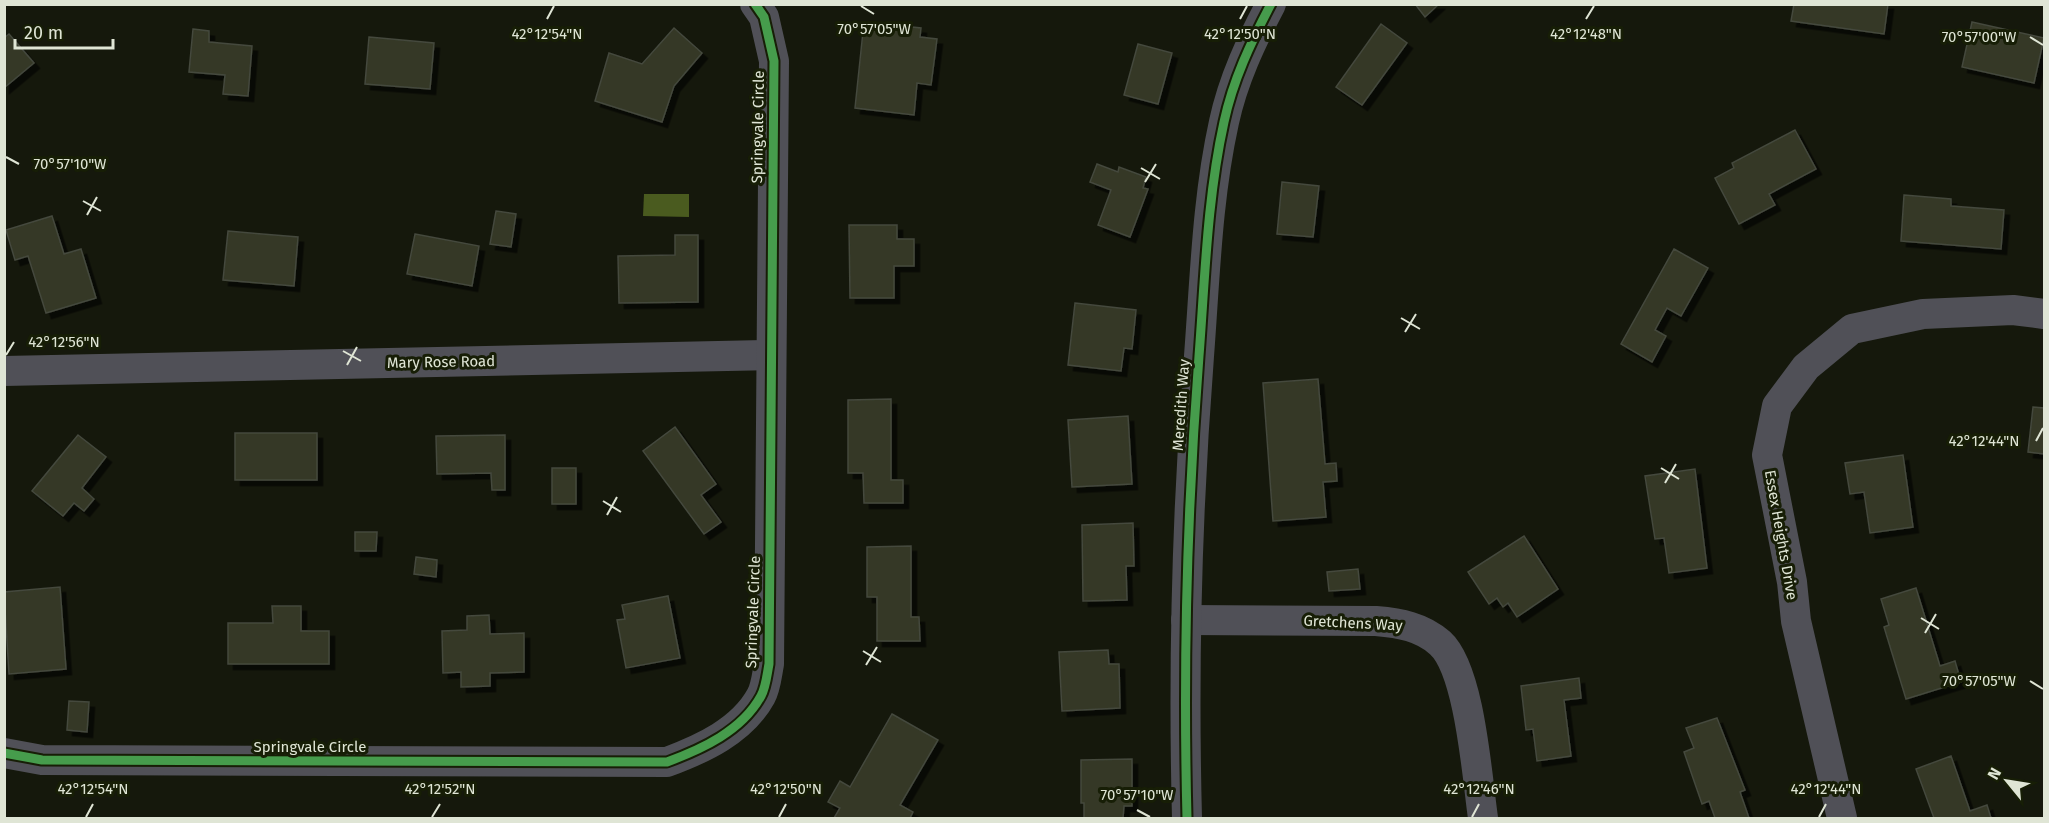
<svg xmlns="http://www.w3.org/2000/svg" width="2049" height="823" font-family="'Fira Sans',sans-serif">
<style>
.water{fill:#4a5b1f}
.building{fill:#343826;stroke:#44483d;stroke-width:1.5;filter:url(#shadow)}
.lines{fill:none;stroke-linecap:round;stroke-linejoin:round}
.minor{stroke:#505057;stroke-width:30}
.cycleway-casing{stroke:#171e06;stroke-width:13}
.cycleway{stroke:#469c4c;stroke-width:9}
.ticks{fill:none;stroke:#dfe5d5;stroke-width:2}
.labels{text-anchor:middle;stroke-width:6;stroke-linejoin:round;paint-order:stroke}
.street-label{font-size:15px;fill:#dfe5d5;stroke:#171e06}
.ticks-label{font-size:15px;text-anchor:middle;fill:#dfe5d5;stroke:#171e06;stroke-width:6;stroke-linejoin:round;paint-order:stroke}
</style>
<defs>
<filter id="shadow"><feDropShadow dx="5.5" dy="5.5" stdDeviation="0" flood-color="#0009"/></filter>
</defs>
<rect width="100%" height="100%" fill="#15180c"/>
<path class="water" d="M644,194H689V217L643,216Z"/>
<g class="building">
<path d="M1415,4H1439L1425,17Z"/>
<path d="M1794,4H1888L1884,34L1791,21Z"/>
<path d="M864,22L921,28L920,37L937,39L931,85L917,83L914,115L855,108Z"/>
<path d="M1972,22L2044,38L2034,83L1962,67Z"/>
<path d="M1381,24L1407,43L1362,105L1336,87Z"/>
<path d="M674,28L702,53L674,86L662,122L595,101L609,53L642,64Z"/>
<path d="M193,29L209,31V42L252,46L248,96L223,94L225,75L189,72Z"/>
<path d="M9,34L34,63L4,88V38Z"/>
<path d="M369,37L434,43L430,89L365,84Z"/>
<path d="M1138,44L1172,53L1158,104L1124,95Z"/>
<path d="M1795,130L1816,169L1769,194L1775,205L1739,224L1715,178L1734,168L1732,163Z"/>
<path d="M1097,164L1118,172L1119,167L1146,177L1143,188L1148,189L1130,237L1098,225L1111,190L1090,182Z"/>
<path d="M1282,182L1319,186L1313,237L1277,234Z"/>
<path d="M1904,195L1951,199V206L2004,210L2001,249L1901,241Z"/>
<path d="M496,211L516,214L511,247L490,244Z"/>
<path d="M52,216L64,254L81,249L96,298L46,313L28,256L15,260L6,230Z"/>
<path d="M849,225H897V239H914V266H894V298H850Z"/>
<path d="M228,231L298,237L294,286L223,280Z"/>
<path d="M415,234L479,246L472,286L407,274Z"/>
<path d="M675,235H698V302L619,303L618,256L675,255Z"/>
<path d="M1674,249L1708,268L1681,316L1667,308L1655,330L1666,336L1652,362L1621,344Z"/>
<path d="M1075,303L1136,310L1132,349L1124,348L1121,371L1068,365Z"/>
<path d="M1318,379L1325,464L1336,463L1337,481L1323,482L1326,517L1273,521L1263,383Z"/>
<path d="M891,399V480H903V503H864L863,473H848V400Z"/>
<path d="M2033,407L2044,408V454L2028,452Z"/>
<path d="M1128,416L1132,484L1072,487L1068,420Z"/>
<path d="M675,427L716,484L701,495L721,522L704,534L643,451Z"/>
<rect x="235" y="433" width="82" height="47"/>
<path d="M78,435L106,457L82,488L94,499L84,511L74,503L63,516L32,491Z"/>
<path d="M505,435V490H492L491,473L437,474L436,436Z"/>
<path d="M1903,455L1913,527L1870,533L1864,492L1850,494L1845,463Z"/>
<rect x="552" y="468" width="24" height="36"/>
<path d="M1695,469L1707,568L1669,573L1664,538L1655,539L1645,476Z"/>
<path d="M1133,523L1134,566H1126L1127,600L1083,601L1082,525Z"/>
<path d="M355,532H377L376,551H355Z"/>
<path d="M1524,536L1558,589L1517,617L1508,603L1503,607L1497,598L1489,604L1468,572Z"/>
<path d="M911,546V617H919L920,641H877V597H867V547Z"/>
<path d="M416,557L437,560L436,577L414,574Z"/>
<path d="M1358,569L1360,589L1329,591L1327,572Z"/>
<path d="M60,587L66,669L9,674L4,592Z"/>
<path d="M1916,588L1940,666L1955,661L1961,682L1906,699L1884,627L1889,625L1881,599Z"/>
<path d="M668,596L680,658L626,668L617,620L625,619L622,605Z"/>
<path d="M272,606H301V631H329V664H228V623H273Z"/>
<path d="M489,615L490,634L524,633V672L490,673V686L461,687V672L443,673L442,631L467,630V616Z"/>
<path d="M1108,650L1109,664H1119L1120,708L1062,711L1059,652Z"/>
<path d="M1579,678L1581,698L1564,700L1571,756L1537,761L1533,729L1526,730L1521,686Z"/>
<path d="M69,701L89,702L87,732L67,730Z"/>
<path d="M892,714L938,740L900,805L913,812L910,818H834L840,808L828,802L840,781L850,787Z"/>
<path d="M1717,718L1745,790L1740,792L1749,818H1715L1709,801L1702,804L1684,752L1694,748L1686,728Z"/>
<path d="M1951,756L1970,811L1987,805L1991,818H1934L1916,769Z"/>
<path d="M1132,759V806H1124L1123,818H1084V803H1081V760Z"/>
</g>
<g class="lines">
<g class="minor">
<path d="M4,371L770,355"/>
<path d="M1186,620L1376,621C1400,623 1422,627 1440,643C1470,670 1477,777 1483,818"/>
<path d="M4,753L42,760L667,762C702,749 742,731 761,696C766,687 767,674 769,664L774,61L764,17L755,4"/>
<path d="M1187,818C1183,664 1187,510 1199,356C1205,278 1207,199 1224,122C1233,80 1251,42 1271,4"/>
<path d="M1842,818L1796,621L1792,582L1767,455L1777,406L1806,367L1852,329L1923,314L2013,310L2044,314"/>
</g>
<g class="cycleway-casing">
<g id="cycleway">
<path d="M4,753L42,760L667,762C702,749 742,731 761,696C766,687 767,674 769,664L774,61L764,17L755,4"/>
<path d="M1187,818C1183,664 1187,510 1199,356C1205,278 1207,199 1224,122C1233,80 1251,42 1271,4"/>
</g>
</g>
<use href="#cycleway" class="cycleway"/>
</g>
<path class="ticks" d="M861,6L874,14M547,19L554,6M1240,19L1247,6M1586,19L1594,6M2030,37L2043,45M6,157L19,164M1141,168L1160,179M1145,182L1156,164M83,201L101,211M87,215L97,197M1401,318L1420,329M1405,332L1416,314M343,351L361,361M6,355L14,342M347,365L357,347M2036,441L2043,428M1661,468L1679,479M1665,483L1676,464M603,501L621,512M607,515L617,497M1921,618L1939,629M1925,633L1936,614M863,651L881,662M866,665L877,647M2030,681L2043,689M1137,810L1150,817M86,817L93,804M432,817L440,804M779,817L786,804M1472,817L1479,804M1819,817L1826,804"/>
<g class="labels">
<g class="street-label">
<text transform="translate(758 127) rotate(-89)" y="5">Springvale Circle</text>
<text transform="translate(441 362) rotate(-1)" y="5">Mary Rose Road</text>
<text transform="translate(1181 405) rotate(-86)" y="5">Meredith Way</text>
<text transform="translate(1781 535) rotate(80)" y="5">Essex Heights Drive</text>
<text transform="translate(753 612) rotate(-88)" y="5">Springvale Circle</text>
<text transform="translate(1353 623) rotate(3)" y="5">Gretchens Way</text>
<text x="310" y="752">Springvale Circle</text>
</g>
</g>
<g class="ticks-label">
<text x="874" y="34">70°57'05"W</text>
<text x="547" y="39">42°12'54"N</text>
<text x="1240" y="39">42°12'50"N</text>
<text x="1586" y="39">42°12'48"N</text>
<text x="1979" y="42">70°57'00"W</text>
<text x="70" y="169">70°57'10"W</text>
<text x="64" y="347">42°12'56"N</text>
<text x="1984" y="446">42°12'44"N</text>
<text x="1979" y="686">70°57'05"W</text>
<text x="93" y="794">42°12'54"N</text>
<text x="440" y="794">42°12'52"N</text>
<text x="786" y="794">42°12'50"N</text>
<text x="1479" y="794">42°12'46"N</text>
<text x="1826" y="794">42°12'44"N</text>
<text x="1137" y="800">70°57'10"W</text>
</g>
<rect width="2049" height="823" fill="none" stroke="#dfe5d5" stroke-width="12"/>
<g transform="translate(2007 781) rotate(300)" stroke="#171e06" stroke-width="4.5" paint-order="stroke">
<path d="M0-4.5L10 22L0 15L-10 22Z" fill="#dfe5d5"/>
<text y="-9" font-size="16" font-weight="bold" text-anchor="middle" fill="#dfe5d5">N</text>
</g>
<path d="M15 39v9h98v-9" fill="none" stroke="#dfe5d5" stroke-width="3"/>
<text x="24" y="39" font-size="18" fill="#dfe5d5" stroke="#171e06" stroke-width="4.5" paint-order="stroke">20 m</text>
</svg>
